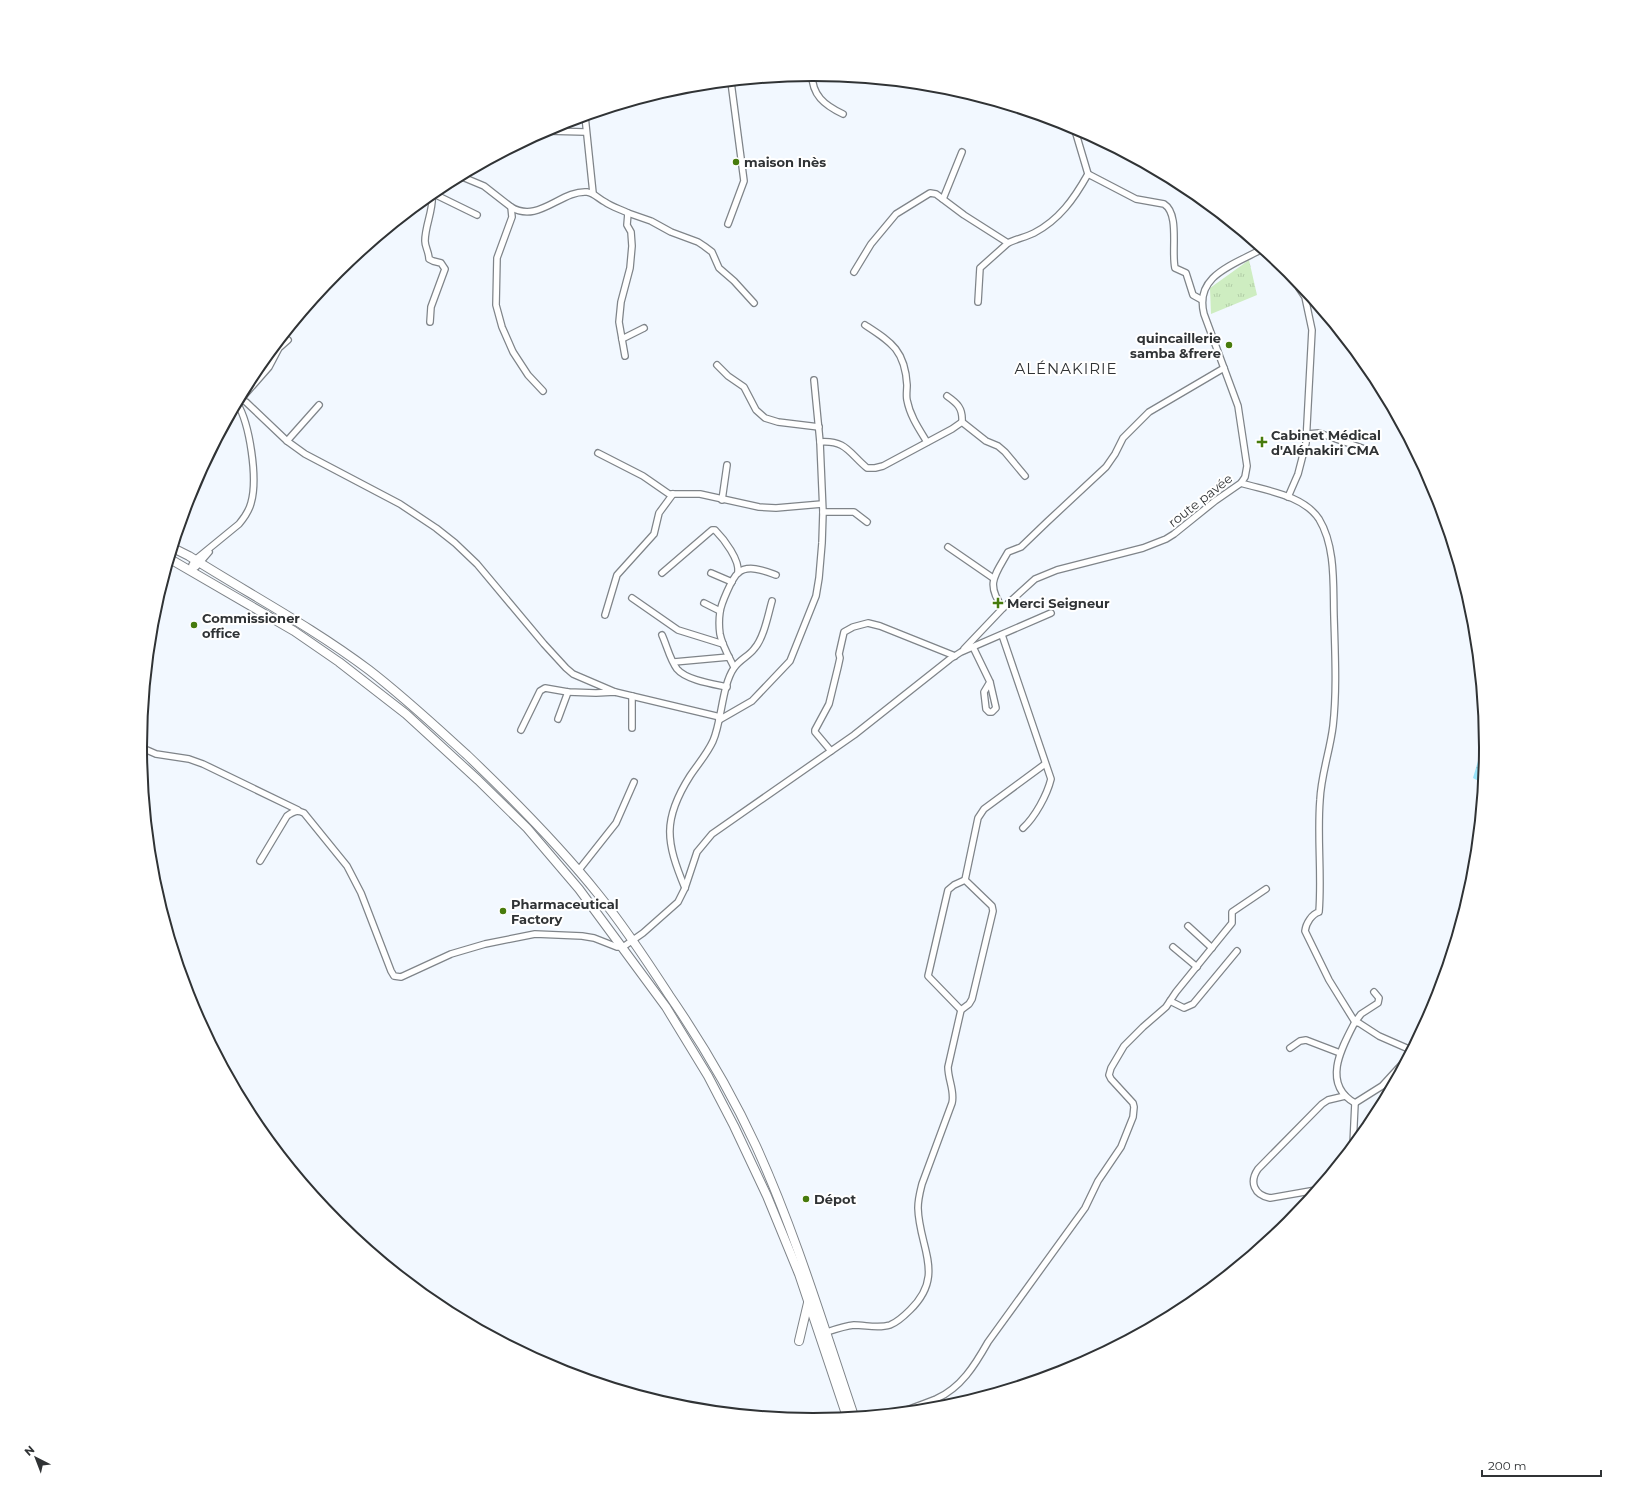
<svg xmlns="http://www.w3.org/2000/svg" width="1626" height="1494" font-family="Montserrat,sans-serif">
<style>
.grass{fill:url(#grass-tufts)}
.water{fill:url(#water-ripples)}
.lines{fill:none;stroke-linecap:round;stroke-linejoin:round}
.minor-casing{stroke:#7f8489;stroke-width:8}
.highway-casing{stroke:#7f8489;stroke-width:10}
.minor{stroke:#fff;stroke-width:5.5}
.highway{stroke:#fff;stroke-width:8}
.poi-dot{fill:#477b0c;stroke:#fff;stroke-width:1.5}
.labels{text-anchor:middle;stroke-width:4;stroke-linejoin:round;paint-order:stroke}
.poi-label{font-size:13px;font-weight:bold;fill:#303335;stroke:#fff;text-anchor:start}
.street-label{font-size:13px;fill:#303335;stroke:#fff}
.quarter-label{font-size:15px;letter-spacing:1px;fill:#303335;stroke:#fff}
.rim{fill:none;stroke:#303335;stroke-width:2}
</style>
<defs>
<pattern id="grass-tufts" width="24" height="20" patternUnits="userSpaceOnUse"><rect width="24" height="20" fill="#ceedc1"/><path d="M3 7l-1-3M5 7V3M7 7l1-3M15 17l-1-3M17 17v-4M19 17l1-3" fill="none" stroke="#b1cca6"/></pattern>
<pattern id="water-ripples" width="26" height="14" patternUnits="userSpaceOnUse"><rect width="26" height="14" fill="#99e4fa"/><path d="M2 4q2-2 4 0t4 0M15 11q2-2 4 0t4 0" fill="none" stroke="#84c4d7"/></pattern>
</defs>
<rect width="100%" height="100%" fill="#f2f8ff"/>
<path class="grass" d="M1249,260L1257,295L1211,314L1210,288Z"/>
<path class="water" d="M1486,745V747L1482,783L1473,778L1480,754L1483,755Z"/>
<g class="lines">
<g class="minor-casing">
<g id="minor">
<path d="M812,74C812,95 824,105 843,114"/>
<path d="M585,116L593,193"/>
<path d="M547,131L585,132"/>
<path d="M1088,174L1136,199L1164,204C1180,214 1171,251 1175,268L1186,273L1193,295L1202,300"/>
<path d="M460,176L484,186L511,207L512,217L497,258L496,305L502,327L513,352L528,375L543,391"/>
<path d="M432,193L477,215"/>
<path d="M943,199L962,152"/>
<path d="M511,207C538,224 561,190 587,192C594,193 599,199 605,202C612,207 620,209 628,213L627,225L631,232L632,246L630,268L621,302L619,322L625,356"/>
<path d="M628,213L651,221L671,232L698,242L704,246L712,252L719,268L734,281L754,303"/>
<path d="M728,224L744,181L731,82"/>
<path d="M854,272L871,244L896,214L930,193L936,194L964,215L1008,243C1016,239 1026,237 1034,233C1059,220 1074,199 1088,174L1074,127"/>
<path d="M978,302L980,268L1008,243"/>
<path d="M430,322L431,307L445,269L441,263L433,261L429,259C429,252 425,247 425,241C425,225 434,209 432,194"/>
<path d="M865,325C891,342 905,350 907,385C907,390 906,395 907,400C910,416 919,429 927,442"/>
<path d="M622,339L644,328"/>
<path d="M717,365L728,376L744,387L756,410L765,418L778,422L819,427"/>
<path d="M947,396C957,403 963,408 962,422L986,441L998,446L1005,452L1025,476"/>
<path d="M240,400L269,367L279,348L288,340"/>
<path d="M238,402L240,400L246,402L287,441L305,454L400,504L436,528L455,543L477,564L544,644L566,668L573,674L615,692"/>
<path d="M1307,434L1319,433L1362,448"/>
<path d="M287,441L319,405"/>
<path d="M820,442C846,440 849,453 867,468H875L883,466L952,429L962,422"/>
<path d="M598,453L643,476L669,494H700L759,507L776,508L822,504"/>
<path d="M1241,483C1267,491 1303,495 1319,519C1336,547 1333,586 1334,617C1335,653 1337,690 1333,726C1330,751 1321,775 1320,800C1317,837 1322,875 1319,912C1312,914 1306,923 1305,931L1329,980L1355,1022L1361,1014L1378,1003L1379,998L1374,992"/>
<path d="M1288,497L1298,474L1306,443L1312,330L1305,297L1299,288L1297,281"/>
<path d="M722,500L727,465"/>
<path d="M823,512H854L867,522"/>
<path d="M948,547L993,578"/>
<path d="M191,570L192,565L195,560L239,524C244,518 249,511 251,503C258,479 250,424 237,403"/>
<path d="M191,570L196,567L209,552"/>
<path d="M662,573L712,530H715C724,539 740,560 738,573"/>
<path d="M711,573L732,582"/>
<path d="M632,598L678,630L723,644"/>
<path d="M704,603L720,611"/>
<path d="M1003,608C985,584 995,575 1008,552L1021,547L1047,522L1106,467L1115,454L1123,438L1149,412L1224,368"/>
<path d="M605,615L617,575L654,534L659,513L673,494"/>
<path d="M662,635C667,646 670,660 677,669C686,680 713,684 727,687"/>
<path d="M1002,635L1051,779C1047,795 1035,817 1023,828"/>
<path d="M973,647L990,682L996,708L992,712H989L986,709L984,692L990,682"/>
<path d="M964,649L1003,608L1035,579L1057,570L1143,548L1166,539L1174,534L1215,501L1241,483L1245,477L1247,466L1238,406L1204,314C1194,275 1234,265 1262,249"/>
<path d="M674,662L729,657"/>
<path d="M734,667C729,657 722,645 720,634C719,627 719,619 720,612C721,604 732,578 738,573C748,564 765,571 776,575"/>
<path d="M632,696V728"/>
<path d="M558,719L568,692"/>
<path d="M719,720L752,701L790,661L816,596L819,578L822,543L823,512L820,442L814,380"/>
<path d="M521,730L540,691L545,688L568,692L596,693L615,692L720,717"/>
<path d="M140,747L156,754L189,759L203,764L298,810"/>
<path d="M831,751L815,732V730L829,704L838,667L840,658L839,654L844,632L853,627L868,623L880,626L955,656"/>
<path d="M260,861L287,816C294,811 297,810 304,813L347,866L361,893L391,971L394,976L401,977L451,954L485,944L535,934L582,936L594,938L617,947H623L643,933L678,902L685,888L697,852L712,834L854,735L950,659L961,652L1051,613"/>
<path d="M578,871L616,823L634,782"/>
<path d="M685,888C666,842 662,820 690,776C698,764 707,754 713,741C722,720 722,685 734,668C739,660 749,656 754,649C764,638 768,615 772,601"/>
<path d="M1188,926L1212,948"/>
<path d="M1173,947L1197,967"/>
<path d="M1170,1001L1184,1008L1193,1004L1237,951"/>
<path d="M961,1010L928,976L948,890L954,885L965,880"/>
<path d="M1290,1048L1300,1041L1306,1040L1340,1053"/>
<path d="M1355,1103C1321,1084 1342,1047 1355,1022L1359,1023L1379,1036L1411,1050"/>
<path d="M1355,1103L1382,1086L1404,1062"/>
<path d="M1353,1145L1355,1103"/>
<path d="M1316,1190L1270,1198C1254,1195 1249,1182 1258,1169L1322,1104L1328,1100L1345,1096"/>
<path d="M824,1333C833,1330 844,1326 854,1325C866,1325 878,1329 890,1325C898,1322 904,1316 910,1310C946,1275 919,1248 918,1208C918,1199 920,1192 922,1184L952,1103C955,1091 948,1080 948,1067L961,1010L969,1004L972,999L993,911L992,906L965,880L978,818L984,809L1045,764"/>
<path d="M904,1411C915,1407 926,1403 936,1399C961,1388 975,1365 988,1342L1085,1208L1098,1181L1121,1147L1133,1117L1134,1107L1133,1103L1111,1079L1109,1075L1111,1068L1124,1046L1143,1027L1166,1007L1176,992L1232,923V912L1266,889"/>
</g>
</g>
<g class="highway-casing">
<g id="highway">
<path d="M173,548L189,556C249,594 312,627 369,670C404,697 435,726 467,755C513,799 558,844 598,894C624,926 647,961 669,995C702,1043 732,1094 756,1146C796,1234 823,1325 854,1416"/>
<path d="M170,559L294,631L339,662L406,714L478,780L527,828L579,889L666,1007L708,1076L734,1126L767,1196L799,1274L847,1417"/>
<path d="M799,1341L808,1303"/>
</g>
</g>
<use href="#minor" class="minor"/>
<use href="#highway" class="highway"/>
</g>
<g class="poi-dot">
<circle cx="736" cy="162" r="4"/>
<circle cx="1229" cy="345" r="4"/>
<path d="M1260 436h4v4h4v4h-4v4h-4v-4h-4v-4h4z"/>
<path d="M996 597h4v4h4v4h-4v4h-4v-4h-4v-4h4z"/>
<circle cx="194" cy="625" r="4"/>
<circle cx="503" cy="911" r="4"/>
<circle cx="806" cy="1199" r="4"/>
</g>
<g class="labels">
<g class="poi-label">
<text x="744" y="167">maison Inès</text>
<text x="1221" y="343" text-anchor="end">quincaillerie<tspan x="1221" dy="15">samba &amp;frere</tspan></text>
<text x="1271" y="440">Cabinet Médical<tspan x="1271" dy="15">d'Alénakiri CMA</tspan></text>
<text x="1007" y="608">Merci Seigneur</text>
<text x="202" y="623">Commissioner<tspan x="202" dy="15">office</tspan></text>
<text x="511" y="909">Pharmaceutical<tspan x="511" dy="15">Factory</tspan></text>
<text x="814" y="1204">Dépot</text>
</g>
<g class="street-label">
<text transform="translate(1200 500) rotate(-38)" y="5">route pavée</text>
</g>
<g class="quarter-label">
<text x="1066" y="374">ALÉNAKIRIE</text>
</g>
</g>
<path d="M0 0H1626V1494H0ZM147 747a666 666 0 1 1 1332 0a666 666 0 1 1-1332 0Z" fill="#fff" fill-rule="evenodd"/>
<path class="rim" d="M147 747a666 666 0 1 1 1332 0a666 666 0 1 1-1332 0Z"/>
<g transform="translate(36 1458) rotate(318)" stroke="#ffffff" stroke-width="3" paint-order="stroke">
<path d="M0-3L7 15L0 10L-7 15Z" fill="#303335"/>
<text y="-6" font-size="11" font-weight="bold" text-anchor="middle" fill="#303335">N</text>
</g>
<path d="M1482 1470v6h119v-6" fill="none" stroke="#303335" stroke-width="2"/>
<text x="1488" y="1470" font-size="12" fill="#303335" stroke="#ffffff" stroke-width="3" paint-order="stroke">200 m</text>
</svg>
